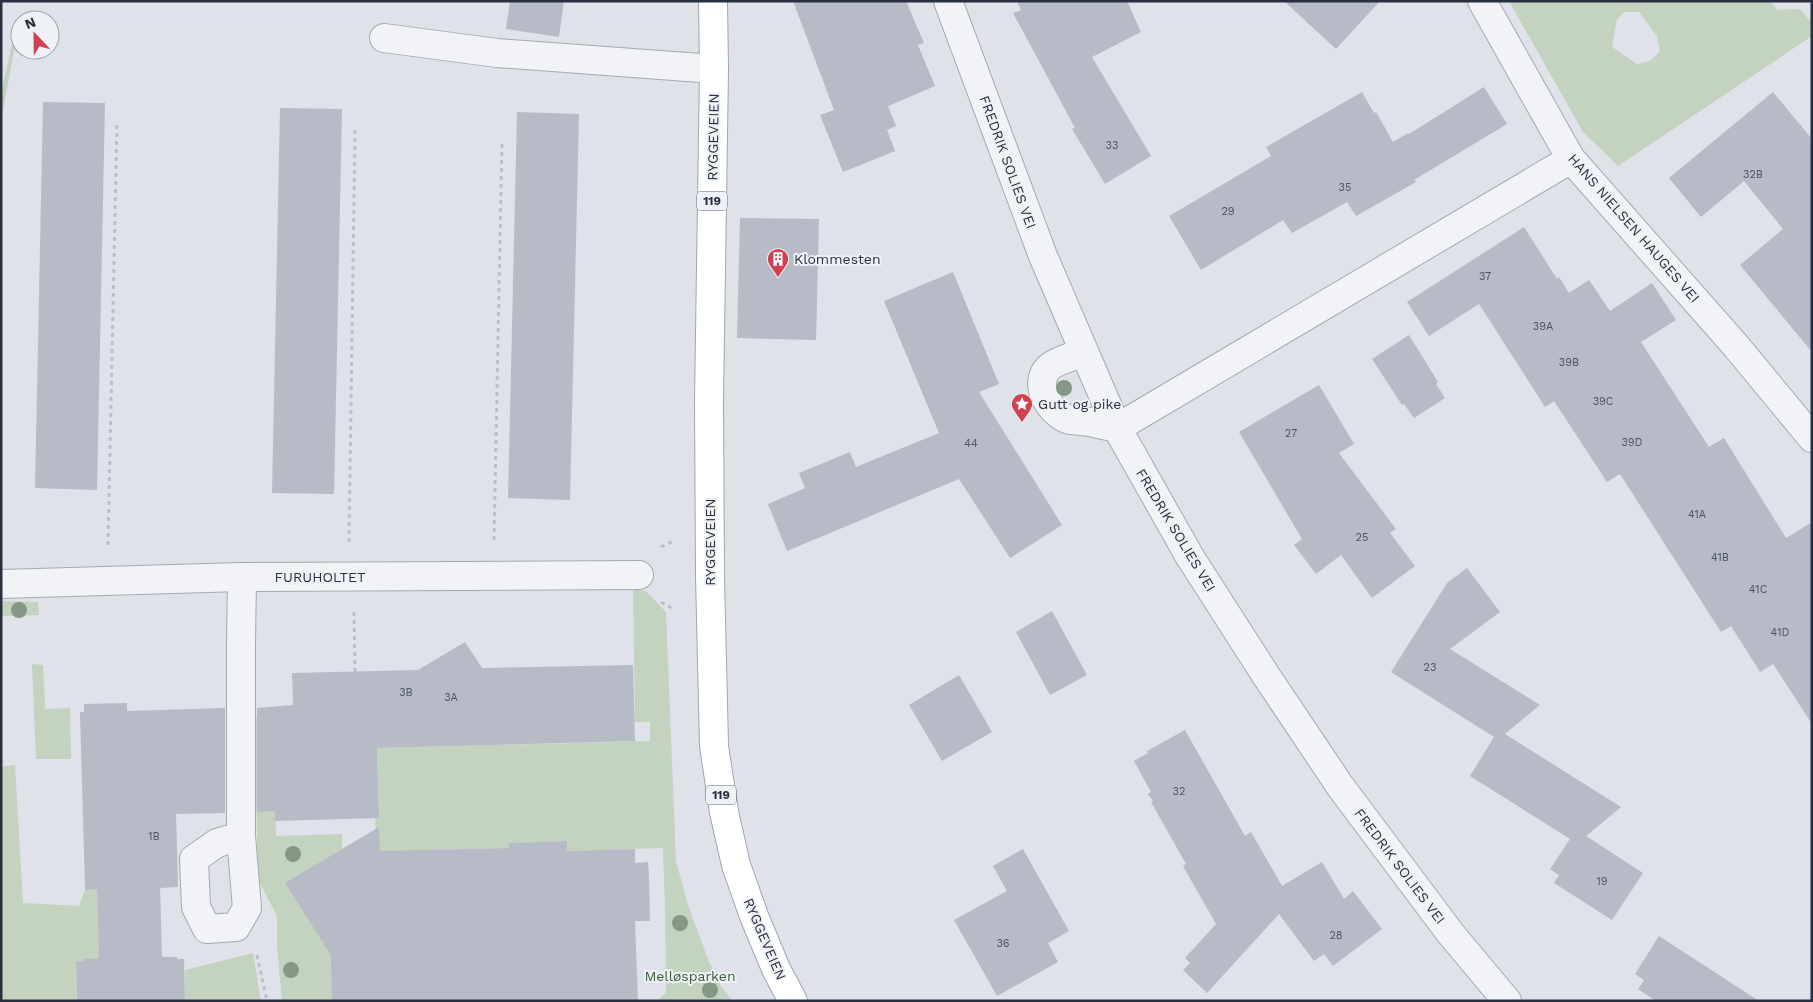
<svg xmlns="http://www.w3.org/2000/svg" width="1813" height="1002" font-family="'Work Sans',sans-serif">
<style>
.green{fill:#c4d2c0;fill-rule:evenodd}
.building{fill:#b6bbc5}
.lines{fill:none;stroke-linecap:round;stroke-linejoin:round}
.minor-casing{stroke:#a4a9b2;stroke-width:30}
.major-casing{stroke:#9ea6b4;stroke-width:30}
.path{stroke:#bdc0c7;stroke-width:3;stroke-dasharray:4 4;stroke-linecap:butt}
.minor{stroke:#f2f3f7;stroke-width:28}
.major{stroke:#fff;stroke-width:28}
.tree{fill:#859886}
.labels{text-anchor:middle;stroke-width:4;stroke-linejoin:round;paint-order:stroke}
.number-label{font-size:11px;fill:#4c5361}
.shield{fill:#eef1f6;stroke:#636a77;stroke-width:1}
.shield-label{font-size:12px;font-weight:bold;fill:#283040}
.street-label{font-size:14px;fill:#283040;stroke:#eef1f6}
.poi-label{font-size:14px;fill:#283040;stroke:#eef1f6;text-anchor:start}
.park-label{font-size:14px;fill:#3b5c35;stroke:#eef1f6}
</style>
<rect width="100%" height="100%" fill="#dfe2e8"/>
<g class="green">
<path d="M1509,1H1770L1777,10L1800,9L1812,23V36L1618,166L1583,132ZM1625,12H1639L1657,36L1660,52L1650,61L1637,64L1612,47L1617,19Z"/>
<path d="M20,19L1,121V94L17,21Z"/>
<path d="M633,589L646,591L666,612L676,861L688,905L707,957L721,986L732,1001H658L666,992L665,909L663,848L567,851V841L510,843L509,848L427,850L376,855L375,806L379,805L377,748L650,741V722H635Z"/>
<path d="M1,601L38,602L39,615L1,616Z"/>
<path d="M32,664L43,665L45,709L70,708L71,759H36Z"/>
<path d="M253,718L273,720L276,836L342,834V849L290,881L334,959L332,1001H282L277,945V916L257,878V829Z"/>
<path d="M15,765L23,903L79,906L85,890L97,889L99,958L84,959V961H76L77,1001H1V767Z"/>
<path d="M253,953L261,1001H185V970Z"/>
</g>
<g class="building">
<path d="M510,1H564L559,37L506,29Z"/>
<path d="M793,1H906L924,43L918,45L935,86L888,106L896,126L887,130L895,151L843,172L820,115L834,110Z"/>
<path d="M1017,1H1127L1141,32L1092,57L1151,156L1105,184L1072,129L1075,128L1013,13L1021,10Z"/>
<path d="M1284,1H1380L1336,49Z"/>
<path d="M1484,87L1507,124L1414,180L1416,182L1356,216L1347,202L1292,233L1283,220L1201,270L1169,216L1271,156L1266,147L1362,92L1374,113L1376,112L1393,142L1408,133L1409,134Z"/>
<path d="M1773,92L1812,139V352L1740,265L1783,229L1744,181L1701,217L1669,178Z"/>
<path d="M43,102L105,103L97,490L35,488Z"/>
<path d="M280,108L342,109L334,494L272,493Z"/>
<path d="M517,112L579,114L570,500L508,498Z"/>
<path d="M740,218L819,219L816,340L737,338Z"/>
<path d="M1524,227L1557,279L1559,277L1569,293L1589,280L1610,311L1652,283L1676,320L1641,342L1709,447L1724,438L1786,538L1812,522V724L1773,664L1760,672L1731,626L1721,632L1620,474L1607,482L1554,401L1545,407L1479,304L1429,336L1407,302Z"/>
<path d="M953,272L999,384L979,392L1062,525L1010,558L959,479L787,551L768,504L805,488L799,473L850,452L856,467L939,433L884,301Z"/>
<path d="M1409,335L1438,382L1436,384L1445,398L1414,418L1404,404L1402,405L1372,359Z"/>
<path d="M1319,385L1354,444L1339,453L1396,529L1390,533L1415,566L1372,598L1341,555L1316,574L1294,545L1302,539L1239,432Z"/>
<path d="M1467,568L1500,612L1450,649L1540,705L1505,734L1621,807L1586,836L1643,873L1612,920L1554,883L1559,875L1550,869L1570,839L1470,776L1494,737L1391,672L1447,583Z"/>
<path d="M1052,611L1087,675L1050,695L1016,632Z"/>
<path d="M465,642L482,668L633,665L635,741L377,748L379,818L275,821V811L257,812V708L293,705L292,673L418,670Z"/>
<path d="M959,675L992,732L942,761L909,705Z"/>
<path d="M127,703V711L225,708V813L176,814L178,887L160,888L162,957H177V959H184L185,1001H77L76,961H84L83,959L99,958L97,889L85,890L80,712H84V704Z"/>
<path d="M1185,730L1245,836L1251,832L1282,886L1322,862L1344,899L1353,891L1382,929L1333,966L1324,954L1314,961L1279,914L1207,993L1183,970L1190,963L1185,958L1216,924L1183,866L1186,864L1151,802L1153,801L1148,794L1151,792L1134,761L1148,753L1147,751Z"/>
<path d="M379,827L380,851L509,848V843L567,841V851L635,849V863L648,862L649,876L650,921H635L638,1001H332L331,955L285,883Z"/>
<path d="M1023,849L1069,931L1048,943L1058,962L997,996L954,920L1007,891L993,866Z"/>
<path d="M1659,936L1759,1001H1656L1638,989L1644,980L1635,974Z"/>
</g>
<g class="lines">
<g class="minor-casing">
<g id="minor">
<path d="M948,1L1043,256L1117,428L1190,557L1265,674L1340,786L1451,934L1507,1001"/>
<path d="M1482,1L1571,159L1736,346L1812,438"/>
<path d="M384,38L497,53L714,69"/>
<path d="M1084,352C1075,356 1051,362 1046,371C1034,388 1052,415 1070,420C1077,421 1084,421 1090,422C1099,424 1108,426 1117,428L1571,159"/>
<path d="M1,584L242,577L639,575"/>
<path d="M241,836L217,843L194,859L196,907L207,929L236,927L247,908L241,836V644L242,577"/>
</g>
</g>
<g class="major-casing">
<path id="major" d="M713,1L714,69L709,401L710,576L714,746L724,812L736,865L754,916L776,969L793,1001"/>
</g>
<g class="path">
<path d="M494,540L502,141"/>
<path d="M349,542L355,130"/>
<path d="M108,545L117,121"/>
<path d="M661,547L674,541"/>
<path d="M661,602L675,610"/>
<path d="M354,612L355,672"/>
<path d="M257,955L267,1001"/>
</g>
<use href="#minor" class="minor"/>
<use href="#major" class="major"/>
</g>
<g class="tree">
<circle cx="1064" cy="388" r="8"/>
<circle cx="19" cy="610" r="8"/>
<circle cx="293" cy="854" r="8"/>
<circle cx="680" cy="923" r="8"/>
<circle cx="291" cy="970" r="8"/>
<circle cx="710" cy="990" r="8"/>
</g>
<defs>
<g id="building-pin" transform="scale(1.125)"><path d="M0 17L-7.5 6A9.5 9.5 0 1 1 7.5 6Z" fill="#d04152" stroke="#eef1f6"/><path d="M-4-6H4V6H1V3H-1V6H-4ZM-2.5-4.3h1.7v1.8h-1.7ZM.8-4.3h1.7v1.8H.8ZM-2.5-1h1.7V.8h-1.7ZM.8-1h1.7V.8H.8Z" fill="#fff"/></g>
<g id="sight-pin" transform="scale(1.125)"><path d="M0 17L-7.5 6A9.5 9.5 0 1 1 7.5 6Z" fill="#d04152" stroke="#eef1f6"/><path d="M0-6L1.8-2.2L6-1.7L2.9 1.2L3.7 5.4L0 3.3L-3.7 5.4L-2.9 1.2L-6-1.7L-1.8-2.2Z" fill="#fff"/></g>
</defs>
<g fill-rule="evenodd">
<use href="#building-pin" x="778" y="259"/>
<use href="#sight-pin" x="1022" y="404"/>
</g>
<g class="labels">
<g class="number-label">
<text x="1112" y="149">33</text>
<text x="1753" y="178">32B</text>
<text x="1345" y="191">35</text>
<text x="1228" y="215">29</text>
<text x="1485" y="280">37</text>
<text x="1543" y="330">39A</text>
<text x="1569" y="366">39B</text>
<text x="1603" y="405">39C</text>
<text x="1291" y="437">27</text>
<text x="1632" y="446">39D</text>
<text x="971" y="447">44</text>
<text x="1697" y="518">41A</text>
<text x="1362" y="541">25</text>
<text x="1720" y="561">41B</text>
<text x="1758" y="593">41C</text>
<text x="1780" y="636">41D</text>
<text x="1430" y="671">23</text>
<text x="406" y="696">3B</text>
<text x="451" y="701">3A</text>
<text x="1179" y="795">32</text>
<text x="154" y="840">1B</text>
<text x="1602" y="885">19</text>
<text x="1336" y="939">28</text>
<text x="1003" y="947">36</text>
</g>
<g class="shield">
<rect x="697" y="191.5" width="30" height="19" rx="4"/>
<rect x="706" y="785.5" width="30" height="19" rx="4"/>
</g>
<g class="shield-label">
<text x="712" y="205">119</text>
<text x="721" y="799">119</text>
</g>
<g class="street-label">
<text transform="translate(713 137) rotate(-89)" y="5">RYGGEVEIEN</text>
<text transform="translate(1008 162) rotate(70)" y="5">FREDRIK SOLIES VEI</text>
<text transform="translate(1634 228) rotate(49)" y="5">HANS NIELSEN HAUGES VEI</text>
<text transform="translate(1176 530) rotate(59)" y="5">FREDRIK SOLIES VEI</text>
<text transform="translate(710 542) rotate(-90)" y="5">RYGGEVEIEN</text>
<text x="320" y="582">FURUHOLTET</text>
<text transform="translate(1400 866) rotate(53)" y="5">FREDRIK SOLIES VEI</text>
<text transform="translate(765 939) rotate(67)" y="5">RYGGEVEIEN</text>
</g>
<g class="poi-label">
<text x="794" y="264">Klommesten</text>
<text x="1038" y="409">Gutt og pike</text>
</g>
<g class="park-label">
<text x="690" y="981">Melløsparken</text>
</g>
</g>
<rect width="1813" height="1002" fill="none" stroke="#283040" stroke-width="5"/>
<g transform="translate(35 35) rotate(338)"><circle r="24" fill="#eef1f6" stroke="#9fa4ad"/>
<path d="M0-4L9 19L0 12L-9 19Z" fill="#d04152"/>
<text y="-8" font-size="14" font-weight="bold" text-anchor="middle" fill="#283040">N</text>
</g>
</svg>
